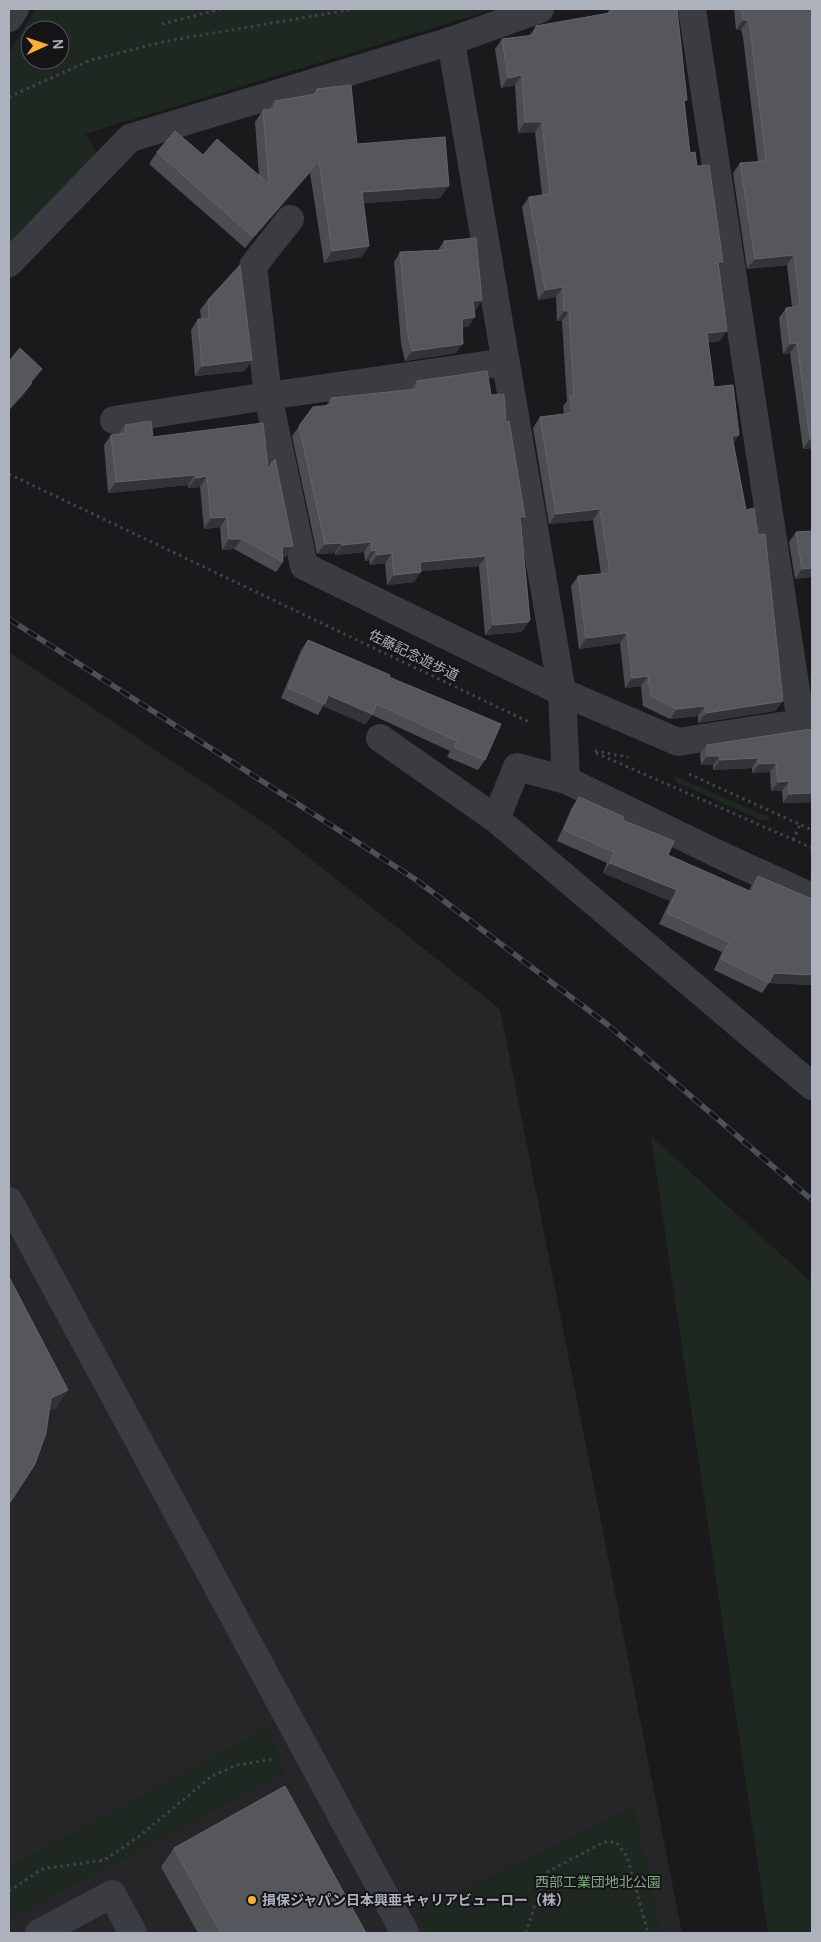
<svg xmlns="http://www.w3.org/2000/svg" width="821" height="1942" font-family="Manrope,'Noto Sans JP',sans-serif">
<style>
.built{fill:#262629}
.green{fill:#1f2820;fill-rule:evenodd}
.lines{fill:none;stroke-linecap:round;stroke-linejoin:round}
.path{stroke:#404349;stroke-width:3;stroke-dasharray:2.5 4;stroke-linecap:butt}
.minor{stroke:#3a3c42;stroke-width:28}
.rail-casing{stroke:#4d5057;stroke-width:5.5}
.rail{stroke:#151517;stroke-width:4;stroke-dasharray:11;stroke-linecap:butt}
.wall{fill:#4b4d51}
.shaded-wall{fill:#333437}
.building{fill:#56575d;stroke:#63656c}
.poi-dot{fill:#fdb131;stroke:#151517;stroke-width:2}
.labels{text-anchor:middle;stroke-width:4;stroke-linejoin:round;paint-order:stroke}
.street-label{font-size:14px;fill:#acb1bc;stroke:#151517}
.park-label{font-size:14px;fill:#82a883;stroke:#151517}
.poi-label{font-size:14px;font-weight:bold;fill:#acb1bc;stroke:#151517;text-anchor:start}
</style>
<rect width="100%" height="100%" fill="#1a1a1c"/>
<path class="built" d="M9,652L269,826L500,1009L682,1933H9Z"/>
<g class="green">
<path d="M35,9H495L85,134L100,156L9,243V53ZM30,30H60V60H30Z"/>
<path d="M674,776L769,817L770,820L763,821L678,783L675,780Z"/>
<path d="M651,1136L812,1283V1933H768Z"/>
<path d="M268,1727L286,1773L9,1919V1867Z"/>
<path d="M634,1806L661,1933H427L416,1913Z"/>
</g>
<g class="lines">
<g class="path">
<path d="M162,24L221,9"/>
<path d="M9,97L91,60L167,41L354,9"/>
<path d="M9,474L531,723"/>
<path d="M595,751L628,757"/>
<path d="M596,753L812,848"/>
<path d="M689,774L812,830"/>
<path d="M793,840L800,824"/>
<path d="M9,1891L42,1869L104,1860L137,1838L212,1776L237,1765L274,1759"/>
<path d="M526,1933L545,1873L604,1842H616L627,1856L648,1933"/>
</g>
<g class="minor">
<path d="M540,9L451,41L562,692L566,780L718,854L812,897"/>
<path d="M692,9L801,723"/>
<path d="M9,18L15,9"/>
<path d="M290,219L253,266L268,396L304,566L562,692L678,742L812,721"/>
<path d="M9,263L130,138L451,41"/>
<path d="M114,420L268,396L506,362"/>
<path d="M380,738L496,819"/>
<path d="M566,780L517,767L496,819L812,1086"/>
<path d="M9,1201L405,1933"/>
<path d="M39,1933L112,1894L133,1933"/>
</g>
<g class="rail-casing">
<path id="rail" d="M9,619L415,879L608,1025L812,1200"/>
</g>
<use href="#rail" class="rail"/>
</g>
<g class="wall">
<path d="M610,9L684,105L690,153L697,166L723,262L719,268L720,341L708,342L714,387L733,443L783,701L775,711L698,723V716L670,719L643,706L641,686L625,688L620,643L579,649L571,586L578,576L601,574L593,520L549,524L533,428L540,417L564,414L563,406L567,401L562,321H557L556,297L538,300L522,207L529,197L542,195L535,132L518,133L515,85L501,88L495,49L502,39L529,36L536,26L607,13Z"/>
<path d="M734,9H812V448L803,449L790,353L783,354L779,318L786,308L792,307L787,265L747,269L733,173L740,163L758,162L743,37L741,30H736Z"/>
<path d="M317,89L357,144L440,198L363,203L369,246L361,257L324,263L310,173L245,248L149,164L157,152L203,155L259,176L255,122L263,110H269L275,101L313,94Z"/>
<path d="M444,241L482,300L476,310H474L468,327H462L456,353L405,361L401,343L394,262L400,252L438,250Z"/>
<path d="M208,300L245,371L195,376L191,330L198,319H201L200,310Z"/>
<path d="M417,381L491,395L506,422L521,523L530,620L523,630L520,632L485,635L479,566L421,571L414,582L387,585L385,563L370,565L369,560L365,561L364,552L335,555V553L317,554L292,436L313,407L326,406L331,398L411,389Z"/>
<path d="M125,425L153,437L268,468L286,557H283V562L276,572L234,549L222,550L220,527L204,529L200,487L188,488V485L108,493L104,445L111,435L119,434Z"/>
<path d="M812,531V577L795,579L789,542L796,532Z"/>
<path d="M308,640L389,677L485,760L478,770L447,757L450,751L372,715L365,724L323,706L318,715L281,698L301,650Z"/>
<path d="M812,729V802L783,803L782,791H771L770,772L752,773V768L713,770V765H701L700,754L707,745Z"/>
<path d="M579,797L622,820L668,855L749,891L751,886L758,876L812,899V985L769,983L762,993L714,970L722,952L659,924L670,901L603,873L607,863L557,841L572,807Z"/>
<path d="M174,1848L366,1933H198L161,1867Z"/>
</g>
<g class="shaded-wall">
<path d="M743,20H748L741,30H736Z"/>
<path d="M522,75L515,85L501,88L508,78Z"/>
<path d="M525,122H542L535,132L518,133Z"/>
<path d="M319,161L310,173L245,248L253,237Z"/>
<path d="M449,186L440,198L353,204L362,192Z"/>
<path d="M369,246L361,257L324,263L332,251Z"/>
<path d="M794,255L787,265L747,269L755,259Z"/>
<path d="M718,262H723L716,272Z"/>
<path d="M563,287L556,297L538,300L545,290Z"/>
<path d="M482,300L476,310H466L473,301Z"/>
<path d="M564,311H569L562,321H557Z"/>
<path d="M475,317L468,327L455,328L462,319Z"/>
<path d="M727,331L720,341L700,343L707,333Z"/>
<path d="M797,343L790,353L783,354L790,344Z"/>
<path d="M463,344L456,353L405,361L412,351Z"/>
<path d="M252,360L245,371L195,376L202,366Z"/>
<path d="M42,369L35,379L23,392L30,382Z"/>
<path d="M32,383L25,394L9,411V409Z"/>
<path d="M739,435L732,445V436Z"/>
<path d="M810,439H812V448L803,449Z"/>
<path d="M195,475L188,485L108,493L116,482Z"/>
<path d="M207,476L200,487L188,488L196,478Z"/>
<path d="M600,509L593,520L549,524L556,514Z"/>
<path d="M227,517L220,527L204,529L211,518Z"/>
<path d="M520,517H525L518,527Z"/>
<path d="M229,539H242L234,549L222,550Z"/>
<path d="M371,542L364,552L335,555L342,545Z"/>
<path d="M342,543L335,553L317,554L325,544Z"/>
<path d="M293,546L286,557L276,558L282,547Z"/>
<path d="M376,550L369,560L365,561L372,551Z"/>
<path d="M392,553L385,563L370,565L377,555Z"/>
<path d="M486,556L479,566L413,572L420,562Z"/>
<path d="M812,568V577L795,579L802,569Z"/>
<path d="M421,572L414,582L387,585L394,575Z"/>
<path d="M530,620L523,630L520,632L485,635L493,625Z"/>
<path d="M627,633L620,643L579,649L586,638Z"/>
<path d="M648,676L641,686L625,688L632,678Z"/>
<path d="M328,695L372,714L365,724L323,706Z"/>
<path d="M783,701L775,711L698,723L706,713Z"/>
<path d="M705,706L698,716L670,719L677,709Z"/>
<path d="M707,756H720L713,765H701Z"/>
<path d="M758,758L752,768L713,770L720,760Z"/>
<path d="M776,763L770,772L752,773L759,764Z"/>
<path d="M789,781L782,791H771L778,782Z"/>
<path d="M812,793V802L783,803L789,794Z"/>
<path d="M610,863L677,890L670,901L603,873Z"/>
<path d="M774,973L812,975V985L769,983Z"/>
<path d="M68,1390L56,1408L39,1416L51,1398Z"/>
</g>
<g class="building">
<path d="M610,9H677L687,100L684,101L690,153L695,152L697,166L709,165L723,262H718L727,331L707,333L714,387L733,385L739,435L732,436L746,510L754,508L758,535L765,534L783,701L706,713L705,706L677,709L651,696L648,676L632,678L627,633L586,638L578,576L610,573L600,509L556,514L540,417L572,413L570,396H574L569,311H564L563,287L545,290L529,197L550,194L542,122H525L522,75L508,78L502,39L534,35L536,26L610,13Z"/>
<path d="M742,9H812V439H810L797,343L790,344L786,308L800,306L794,255L755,259L740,163L766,161L750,27L748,20H743Z"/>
<path d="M351,85L357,144L445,137L449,186L362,192L369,246L332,251L319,161L253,237L157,152L175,131L203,155L217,139L269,184L263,110L275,109V101L316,94L317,89Z"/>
<path d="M476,238L482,300L473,301L475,317L462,319L463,344L412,351L408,334L400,252L445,250L444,241Z"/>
<path d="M240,265L252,360L202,366L198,319H209L208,300Z"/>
<path d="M20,348L42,369L30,382L32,383L9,409V361Z"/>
<path d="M487,371L491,395L504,394L506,422L509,421L525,517H520L530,620L527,622L493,625L486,556L420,562L421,572L394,575L392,553L377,555L376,550L372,551L371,542L342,545V543L325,544L299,426L313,407L332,405L331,398L418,389L417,381Z"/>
<path d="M151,421L153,437L263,423L268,468L275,459L293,546L282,547L283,562L242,539H229L227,517L211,518L207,476L196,478L195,475L116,482L111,435L126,433L125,425Z"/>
<path d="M812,531V568L802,569L796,532Z"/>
<path d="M308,640L390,675L389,677L501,724L485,760L454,747L457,741L377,704L372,714L328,695L325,704L288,688Z"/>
<path d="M812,729V793L789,794V781L778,782L776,763L759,764L758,758L720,760V756H707V745Z"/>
<path d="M579,797L624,817L622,820L674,841L668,855L752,892L758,876L812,899V975L774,973L769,983L721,959L729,942L667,913L677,890L610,863L614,852L564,830Z"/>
<path d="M9,1277L68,1390L51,1398L46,1433L35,1464L11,1501L9,1503Z"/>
<path d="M285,1786L366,1933H221L174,1848Z"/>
</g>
<circle class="poi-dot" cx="252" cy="1900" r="5"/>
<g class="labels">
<g class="street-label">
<text transform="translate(414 655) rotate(26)" y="5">佐藤記念遊歩道</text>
</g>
<g class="park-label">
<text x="598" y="1887">西部工業団地北公園</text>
</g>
<g class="poi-label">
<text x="262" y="1905">損保ジャパン日本興亜キャリアビューロー（株）</text>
</g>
</g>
<rect width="821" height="1942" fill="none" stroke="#acb1bc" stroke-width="20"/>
<g transform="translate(45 45) rotate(87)"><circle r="24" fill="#151517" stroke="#515359"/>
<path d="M0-4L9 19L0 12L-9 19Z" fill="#fdb131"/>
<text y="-8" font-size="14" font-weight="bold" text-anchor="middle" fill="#acb1bc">N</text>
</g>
</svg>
